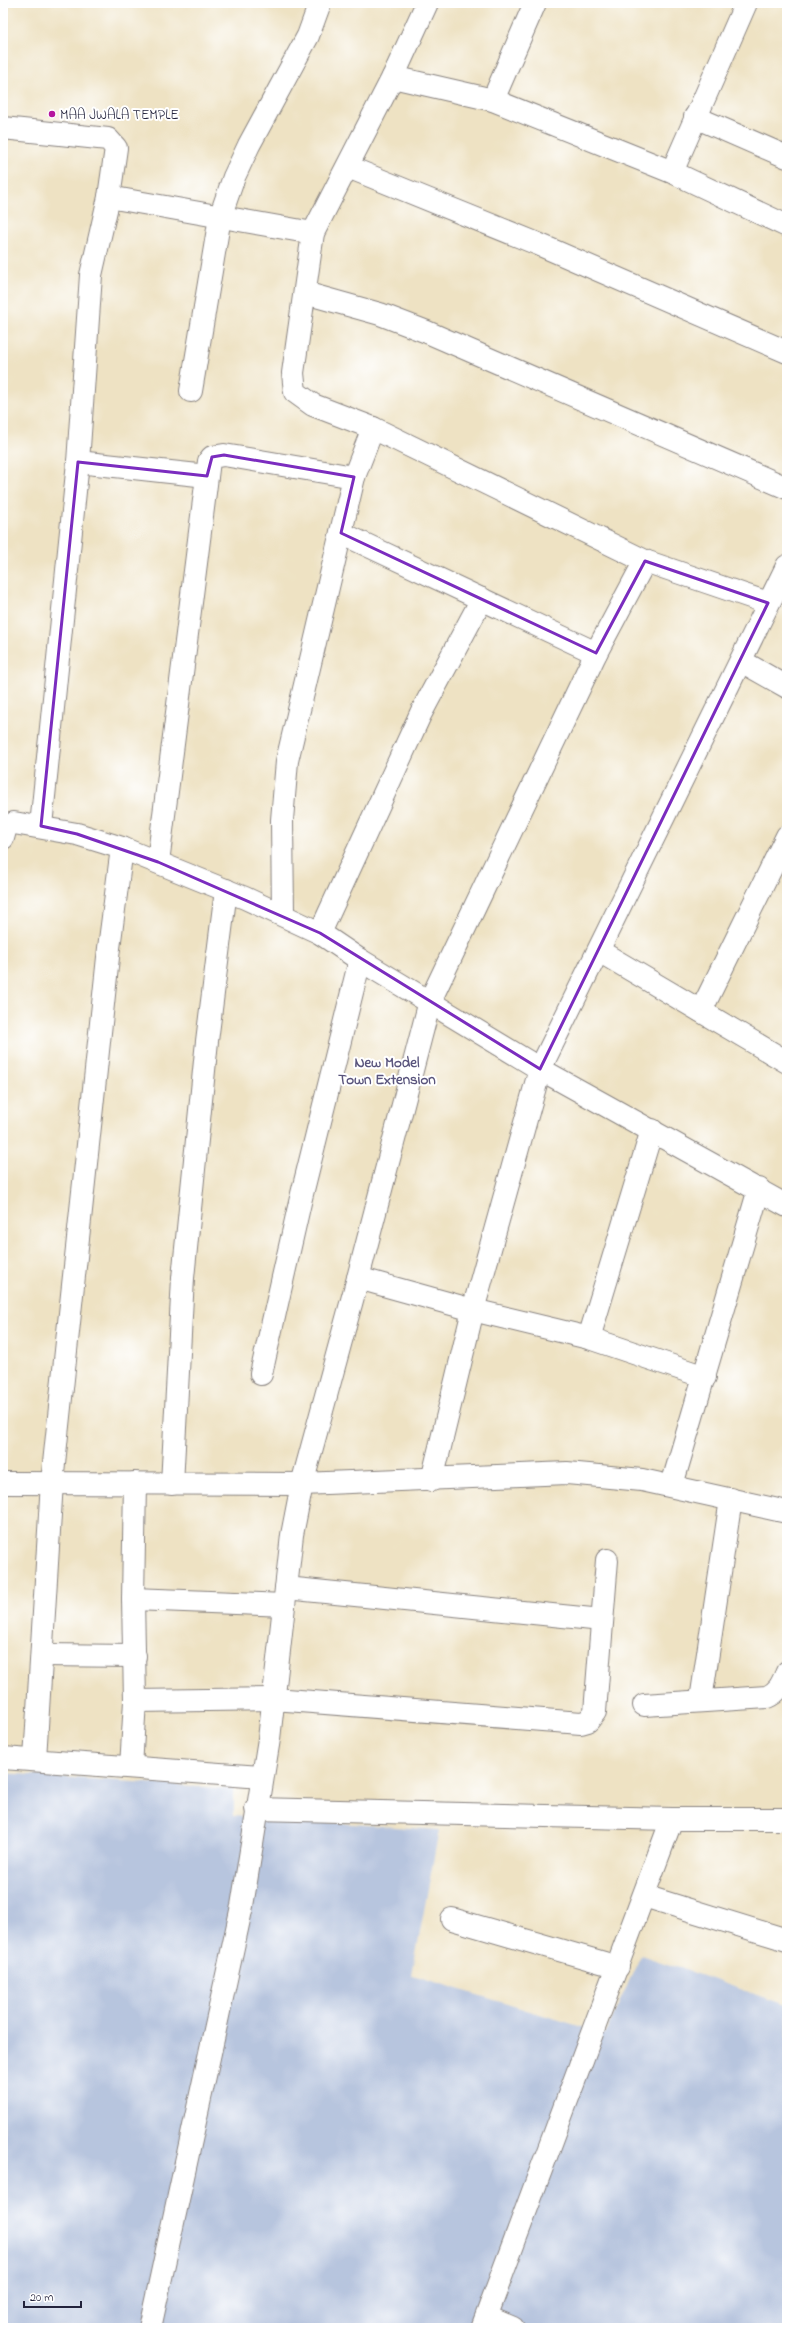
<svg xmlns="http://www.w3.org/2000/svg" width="790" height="2331" font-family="'Indie Flower',sans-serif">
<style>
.industrial{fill:#b7c5de}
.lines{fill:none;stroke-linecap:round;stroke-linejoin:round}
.minor-casing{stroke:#88827f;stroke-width:24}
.minor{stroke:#fff;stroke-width:22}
.marked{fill:none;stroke:#7b2cbf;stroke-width:3;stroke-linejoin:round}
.poi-dot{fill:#b5179e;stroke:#fff;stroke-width:1.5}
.labels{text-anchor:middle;stroke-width:4;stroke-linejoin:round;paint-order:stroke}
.poi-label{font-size:14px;fill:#22223b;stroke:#fff;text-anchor:start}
.neighbourhood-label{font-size:15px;font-weight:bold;fill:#59547c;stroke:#fff}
</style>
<rect width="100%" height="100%" fill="#fff"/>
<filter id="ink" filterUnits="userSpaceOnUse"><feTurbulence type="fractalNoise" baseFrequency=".025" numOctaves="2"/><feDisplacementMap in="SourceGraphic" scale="8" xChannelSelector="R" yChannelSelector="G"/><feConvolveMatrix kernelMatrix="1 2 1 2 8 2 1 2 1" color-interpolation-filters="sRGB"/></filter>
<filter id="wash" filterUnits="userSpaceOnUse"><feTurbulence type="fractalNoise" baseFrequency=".012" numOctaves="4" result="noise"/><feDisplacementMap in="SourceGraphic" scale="16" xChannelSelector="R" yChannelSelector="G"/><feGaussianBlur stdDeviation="0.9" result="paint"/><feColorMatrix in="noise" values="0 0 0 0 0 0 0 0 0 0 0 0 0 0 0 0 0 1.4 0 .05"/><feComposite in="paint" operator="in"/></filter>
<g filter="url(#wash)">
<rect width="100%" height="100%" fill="#eee2c3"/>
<path class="industrial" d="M3,1773L234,1789V1816L439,1830L412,1975L605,2034L641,1955L787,2005V2328H3Z"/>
</g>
<g filter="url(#ink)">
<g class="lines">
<g class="minor-casing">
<g id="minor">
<path d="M427,3L393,77L313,233L293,373L295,392L313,405L373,428L645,561L768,603"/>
<path d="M393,77L493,100L672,172L787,226"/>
<path d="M493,100L535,3"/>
<path d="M695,117L787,157"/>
<path d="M3,128L108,139L116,148L109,197L91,275L78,462L41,826"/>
<path d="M348,167L538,244L787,352"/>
<path d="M672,172L746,3"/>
<path d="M109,197L313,233"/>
<path d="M305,293L380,314L427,332L787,488"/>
<path d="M191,391L220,217L234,177L249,145L308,36L320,3"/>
<path d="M78,462L207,476"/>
<path d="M341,533L596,653"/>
<path d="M741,661L787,687"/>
<path d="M3,838L6,827L14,823L77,834L122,848L245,898L320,933L360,960L540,1069L787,1206"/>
<path d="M158,862L209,461L212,457L224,455L354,477"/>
<path d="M283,915L282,820L287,761L354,477L373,428"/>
<path d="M320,933L421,713L482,599"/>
<path d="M599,951L787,1062"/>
<path d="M701,1011L787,836"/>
<path d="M358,1278L473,1310L589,1338L705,1377"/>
<path d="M589,1338L652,1130"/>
<path d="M261,1374L301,1198L360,960"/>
<path d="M432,1480L473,1310L540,1069L787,566"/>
<path d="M3,1483L302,1484L567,1473L642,1480L787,1512"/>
<path d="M172,1484L183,1278L207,1041L226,890"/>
<path d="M672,1485L759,1189"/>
<path d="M286,1588L602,1620"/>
<path d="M133,1599L284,1605"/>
<path d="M42,1655L135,1656"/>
<path d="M701,1700L731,1499"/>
<path d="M135,1701L274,1699L581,1723L588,1721L595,1712L607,1560"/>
<path d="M644,1705L767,1697C779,1692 782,1683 787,1672"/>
<path d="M3,1758L262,1777"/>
<path d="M35,1759L52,1482L109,948L122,848"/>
<path d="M131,1767L135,1701L133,1599L135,1483"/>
<path d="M256,1809L672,1819H787"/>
<path d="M644,1896L787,1940"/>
<path d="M452,1919L618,1967"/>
<path d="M487,2317L513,2328"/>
<path d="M150,2328L242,1906L269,1739L292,1535L302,1484L358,1278L430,1001L596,653L645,561"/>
<path d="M482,2328L672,1819"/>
</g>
</g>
<use href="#minor" class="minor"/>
</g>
</g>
<path class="marked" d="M224,455L354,477L341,533L596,653L645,561L768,603L540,1069L320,933L158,862L77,834L41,826L78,462L207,476L212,457Z"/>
<circle class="poi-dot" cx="52" cy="114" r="4"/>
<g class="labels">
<g class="poi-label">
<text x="60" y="119">MAA JWALA TEMPLE</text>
</g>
<g class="neighbourhood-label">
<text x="387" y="1067">New Model<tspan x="387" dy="17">Town Extension</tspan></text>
</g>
</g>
<rect width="790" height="2331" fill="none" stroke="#fff" stroke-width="16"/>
<path d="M24 2301v6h57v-6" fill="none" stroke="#22223b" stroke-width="2"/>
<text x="30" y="2301" font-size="12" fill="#22223b" stroke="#ffffff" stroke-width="3" paint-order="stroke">20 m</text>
</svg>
